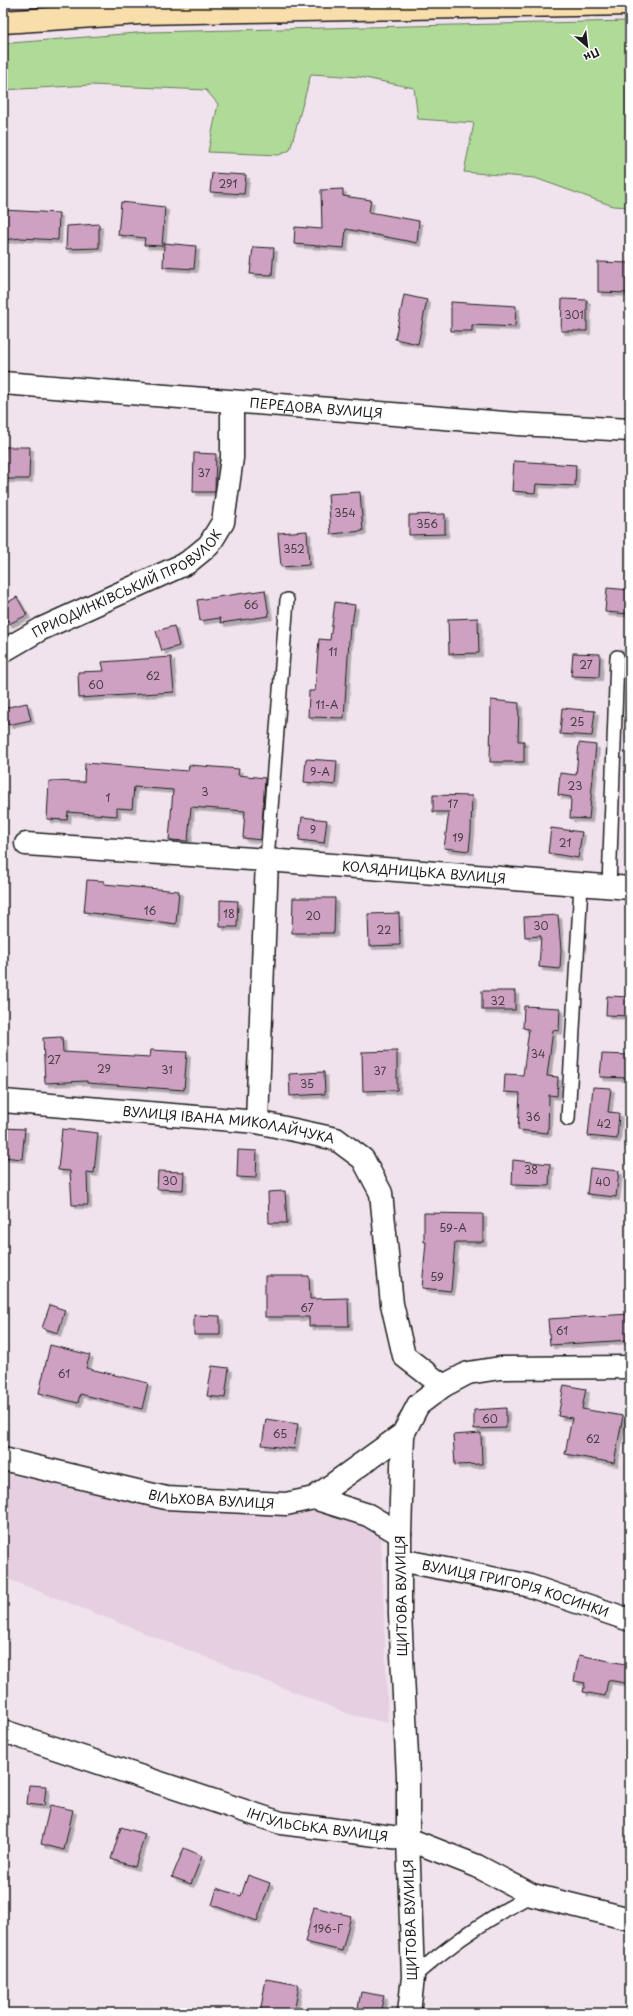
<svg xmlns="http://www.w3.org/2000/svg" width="633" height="2016" font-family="'Playpen Sans',sans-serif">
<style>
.built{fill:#e6cfe0}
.green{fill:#b0da97;stroke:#667b5a}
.building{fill:#cea1c2;stroke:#1c1c1c;filter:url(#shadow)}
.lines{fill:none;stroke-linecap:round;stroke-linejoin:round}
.service-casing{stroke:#1c1c1c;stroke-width:16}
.minor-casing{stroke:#1c1c1c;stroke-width:25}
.tertiary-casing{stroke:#1c1c1c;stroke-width:25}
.primary-casing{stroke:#1c1c1c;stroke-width:25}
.service{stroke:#fff;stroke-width:13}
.minor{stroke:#fff;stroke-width:22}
.tertiary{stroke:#fff;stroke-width:22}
.primary{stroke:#f8deab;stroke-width:22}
.labels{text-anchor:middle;stroke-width:3.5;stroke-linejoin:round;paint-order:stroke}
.number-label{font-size:11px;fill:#483d46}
.street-label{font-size:13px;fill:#1c1c1c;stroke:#fff}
</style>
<defs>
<filter id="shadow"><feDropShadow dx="3.5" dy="3.5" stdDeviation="0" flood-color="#0004"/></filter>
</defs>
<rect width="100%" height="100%" fill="#f0e3ed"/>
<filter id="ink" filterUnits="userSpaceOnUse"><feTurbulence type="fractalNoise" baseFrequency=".025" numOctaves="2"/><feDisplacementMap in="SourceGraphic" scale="8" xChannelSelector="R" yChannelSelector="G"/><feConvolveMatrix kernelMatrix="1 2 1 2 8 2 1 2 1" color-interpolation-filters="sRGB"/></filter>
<g filter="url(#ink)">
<path class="built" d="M3,1474L173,1503L280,1511L345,1512L366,1519L381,1538L388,1723L352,1715L3,1577Z"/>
<path class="green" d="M630,21V207L613,206L535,178L464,172L474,123L418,119L414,88L360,77L311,74L290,150L279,155L208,152L218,104L206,90L91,85L3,90V44L11,43L149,32Z"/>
<g class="building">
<path d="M212,173L246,175L244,194L210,192Z"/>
<path d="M343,189V196L371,200L369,212L419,221L417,243L346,229L344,248L294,244L295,227L322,229L321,190Z"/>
<path d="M121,202L165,207L162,246L144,245L145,238L118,235Z"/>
<path d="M3,210L59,213L58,240L21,238L3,240Z"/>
<path d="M99,224V248L66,249L67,226Z"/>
<path d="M164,243L196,246L194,269L163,267Z"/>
<path d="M253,247L274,248L272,275L250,274Z"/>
<path d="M598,262L630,263V293L598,292Z"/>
<path d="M404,295L427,300L418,344L395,339Z"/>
<path d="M562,299L587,300V331H561Z"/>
<path d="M451,302L516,306L515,327L472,325V331H451Z"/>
<path d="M5,447H30L29,479H4Z"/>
<path d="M194,453L216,454L215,492H193Z"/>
<path d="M514,461L576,465L575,486L536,484L535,493L512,491Z"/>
<path d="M360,492L363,531L331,534L328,494Z"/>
<path d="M445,514V534L409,535V515Z"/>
<path d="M307,531L309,565L281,567L278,533Z"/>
<path d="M607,588L630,590V614L605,612Z"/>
<path d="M265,590L269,616L221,623L220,618L200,621L197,600Z"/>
<path d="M17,597L27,615L9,624L3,613V605Z"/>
<path d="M335,602L355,605L352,624H350L344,718L308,717L309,691H315L319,639L330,640Z"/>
<path d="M478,618L479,653L449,654L448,619Z"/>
<path d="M174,626L179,646L162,651L156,631Z"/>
<path d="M573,653L600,654L599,677L571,676Z"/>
<path d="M171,657L174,692L79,698L78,672L104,671L102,662Z"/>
<path d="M491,700L519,703L518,741H524V762H490Z"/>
<path d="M27,703L31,720L8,725L4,708Z"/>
<path d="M562,708L595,711L592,736L560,734Z"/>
<path d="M579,743L596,745L589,819L570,818L571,797L558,795L560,773L576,775Z"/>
<path d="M306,759L337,761L335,785L304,782Z"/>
<path d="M85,763L188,771L189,765L239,769L238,775L265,778L261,840L243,838L245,811L191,807L188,841L169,840L173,790L134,787L132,809L117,808V816L68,812L67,820L47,819L49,781L84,782Z"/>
<path d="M433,795L472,796L471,831L469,851L444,848L449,812H433Z"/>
<path d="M302,817L327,820L324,843L299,840Z"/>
<path d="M551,828L582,832L578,858L548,853Z"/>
<path d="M87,880L104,881V884L179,891L176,924L84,912Z"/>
<path d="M293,898H335L334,933H292Z"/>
<path d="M220,900L238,901L237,927H220Z"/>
<path d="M399,913L400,945L369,946L368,914Z"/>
<path d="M558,915L561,950L560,969L539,967L541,936L525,937L524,917Z"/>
<rect x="482" y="991" width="33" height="19"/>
<path d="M607,996L630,997V1016L606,1015Z"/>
<path d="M524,1006L560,1008L559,1031L553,1030L547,1076L558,1077L557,1096L549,1095L548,1133L518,1130L520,1093L504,1092L505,1074L523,1075L529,1029L523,1028Z"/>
<path d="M62,1037L63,1052L150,1057L151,1050L187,1052L184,1090L87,1083V1081L45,1083L43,1038Z"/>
<path d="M397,1051V1090L363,1091L362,1052Z"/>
<path d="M602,1054L630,1055V1078L600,1077Z"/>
<path d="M324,1072L325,1094L290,1096L289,1074Z"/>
<path d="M593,1087L611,1088L608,1112L619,1113L617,1139L588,1136Z"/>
<path d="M3,1128L25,1129L22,1159L3,1157Z"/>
<path d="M62,1129L98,1133L94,1173L87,1172L88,1205H72L70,1171L58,1170Z"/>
<path d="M238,1150L257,1151L256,1178L237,1177Z"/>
<path d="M513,1160L550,1164L549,1186L512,1185Z"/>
<path d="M590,1168L619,1171L616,1197L587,1194Z"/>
<path d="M158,1171L184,1172L183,1190L157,1189Z"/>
<path d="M285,1191L287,1223H269L268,1192Z"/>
<path d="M424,1213L483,1214V1242H455L451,1291L422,1288L426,1242H424Z"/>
<path d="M265,1276H309L310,1299L348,1298L349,1326H309V1317H265Z"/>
<path d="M50,1305L65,1310L58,1333L42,1328Z"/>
<path d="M630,1314V1340L550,1345L548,1319Z"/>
<path d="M194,1315L220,1316V1335H194Z"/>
<path d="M50,1345L90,1355L86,1368L148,1383L142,1409L80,1394L78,1403L39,1393Z"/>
<path d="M212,1366L229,1368L225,1398L207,1396Z"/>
<path d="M564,1385L586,1389L582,1409L623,1416L614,1463L565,1454L572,1418L558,1416Z"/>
<path d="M506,1408V1428L474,1429V1410Z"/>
<path d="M266,1419L298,1424L294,1449L262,1445Z"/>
<path d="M481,1433L482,1464L455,1465L453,1435Z"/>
<path d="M579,1655L630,1665V1684L608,1680L605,1696L583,1692L585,1683L574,1681Z"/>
<path d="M29,1785L46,1786L44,1806L27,1804Z"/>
<path d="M50,1805L73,1810L64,1850L41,1844Z"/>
<path d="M121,1827L145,1834L135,1867L111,1859Z"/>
<path d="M184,1848L202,1856L191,1884L172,1877Z"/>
<path d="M248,1875L270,1883L257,1921L212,1905L217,1888L241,1896Z"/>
<path d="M314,1907L351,1916L342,1951L305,1942Z"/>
<path d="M266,1979L299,1985L294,2013H260Z"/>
<path d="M361,1992L384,1996L380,2013H357Z"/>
</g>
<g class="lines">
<g class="service-casing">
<g id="service">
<path d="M267,860L287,600"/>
<path d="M609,887L617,657"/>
<path d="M568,1119L581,885"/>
<path d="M413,1977C450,1944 488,1918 532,1895"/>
</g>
</g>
<g class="minor-casing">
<g id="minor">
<path id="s1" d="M3,651L41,629L187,563L209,545L223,522L232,458V402"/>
<path id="s2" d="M26,844L267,860L630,888"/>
<path id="s3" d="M3,1101L257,1122L336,1139L363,1159L381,1193L392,1304L404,1356L443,1386"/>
<path d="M257,1122L267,860"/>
<path id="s4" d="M3,1459L166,1498L286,1504L314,1498L403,1434"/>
<path d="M314,1498L368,1515L400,1534"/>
<path id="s5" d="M400,1560L527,1585L630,1620"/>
<path id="s6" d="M3,1731L281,1823L408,1839L477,1866L532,1895L630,1919"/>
</g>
</g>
<g class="tertiary-casing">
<g id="tertiary">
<path id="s7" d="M3,383L518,424L630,430"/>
<path d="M409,2013L413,1977L408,1839V1777L400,1614V1534L403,1434L418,1405L443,1386L468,1373L500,1368L630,1367"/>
</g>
</g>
<g class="primary-casing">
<path id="primary" d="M3,22L140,13L630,4"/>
</g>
<use href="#service" class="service"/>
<use href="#minor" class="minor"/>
<use href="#tertiary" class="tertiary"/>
<use href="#primary" class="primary"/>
</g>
</g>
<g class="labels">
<g class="number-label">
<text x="228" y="188">291</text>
<text x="574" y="319">301</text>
<text x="204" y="477">37</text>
<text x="345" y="517">354</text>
<text x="427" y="528">356</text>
<text x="294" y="553">352</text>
<text x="251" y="609">66</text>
<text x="333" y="656">11</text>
<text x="586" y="669">27</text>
<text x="153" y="680">62</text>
<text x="96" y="689">60</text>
<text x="327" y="709">11-А</text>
<text x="577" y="726">25</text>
<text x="320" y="776">9-А</text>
<text x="575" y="790">23</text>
<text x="205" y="796">3</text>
<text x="108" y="802">1</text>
<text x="453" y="808">17</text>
<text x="313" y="834">9</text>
<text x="458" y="842">19</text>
<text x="565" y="847">21</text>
<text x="150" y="915">16</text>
<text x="229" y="918">18</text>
<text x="313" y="920">20</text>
<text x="541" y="930">30</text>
<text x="384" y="934">22</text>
<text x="498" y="1005">32</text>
<text x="538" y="1058">34</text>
<text x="54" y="1064">27</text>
<text x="104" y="1073">29</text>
<text x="167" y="1074">31</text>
<text x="380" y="1075">37</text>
<text x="307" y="1088">35</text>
<text x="533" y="1121">36</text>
<text x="604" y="1128">42</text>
<text x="531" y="1174">38</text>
<text x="170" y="1185">30</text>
<text x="603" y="1186">40</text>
<text x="453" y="1232">59-А</text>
<text x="437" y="1281">59</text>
<text x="307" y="1312">67</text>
<text x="562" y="1335">61</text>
<text x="64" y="1378">61</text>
<text x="490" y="1423">60</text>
<text x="280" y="1438">65</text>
<text x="593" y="1443">62</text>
<text x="328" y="1933">196-Г</text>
</g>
<g class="street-label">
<text dy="5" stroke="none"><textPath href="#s7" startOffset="314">ПЕРЕДОВА ВУЛИЦЯ</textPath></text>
<text dy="5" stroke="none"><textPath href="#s1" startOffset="142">ПРИОДИНКІВСЬКИЙ ПРОВУЛОК</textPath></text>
<text dy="5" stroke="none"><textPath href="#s2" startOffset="399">КОЛЯДНИЦЬКА ВУЛИЦЯ</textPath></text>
<text dy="5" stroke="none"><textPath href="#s3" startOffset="227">ВУЛИЦЯ ІВАНА МИКОЛАЙЧУКА</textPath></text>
<text dy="5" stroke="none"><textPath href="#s4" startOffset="213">ВІЛЬХОВА ВУЛИЦЯ</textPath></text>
<text dy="5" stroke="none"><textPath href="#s5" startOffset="119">ВУЛИЦЯ ГРИГОРІЯ КОСИНКИ</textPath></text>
<text transform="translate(401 1596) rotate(-91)" y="5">ЩИТОВА ВУЛИЦЯ</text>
<text dy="5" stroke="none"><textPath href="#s6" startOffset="329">ІНГУЛЬСЬКА ВУЛИЦЯ</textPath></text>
<text transform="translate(410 1920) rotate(-92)" y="5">ЩИТОВА ВУЛИЦЯ</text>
</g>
</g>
<rect width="633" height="2016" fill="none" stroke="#fff" stroke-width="16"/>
<rect x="8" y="8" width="617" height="2000" fill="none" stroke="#1c1c1c" stroke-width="1.5" filter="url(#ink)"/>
<g transform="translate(587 46) rotate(152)" stroke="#ffffff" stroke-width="3" paint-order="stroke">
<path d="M0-3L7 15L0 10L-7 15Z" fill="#1c1c1c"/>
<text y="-6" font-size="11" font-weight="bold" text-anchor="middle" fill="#1c1c1c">Пн</text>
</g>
</svg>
